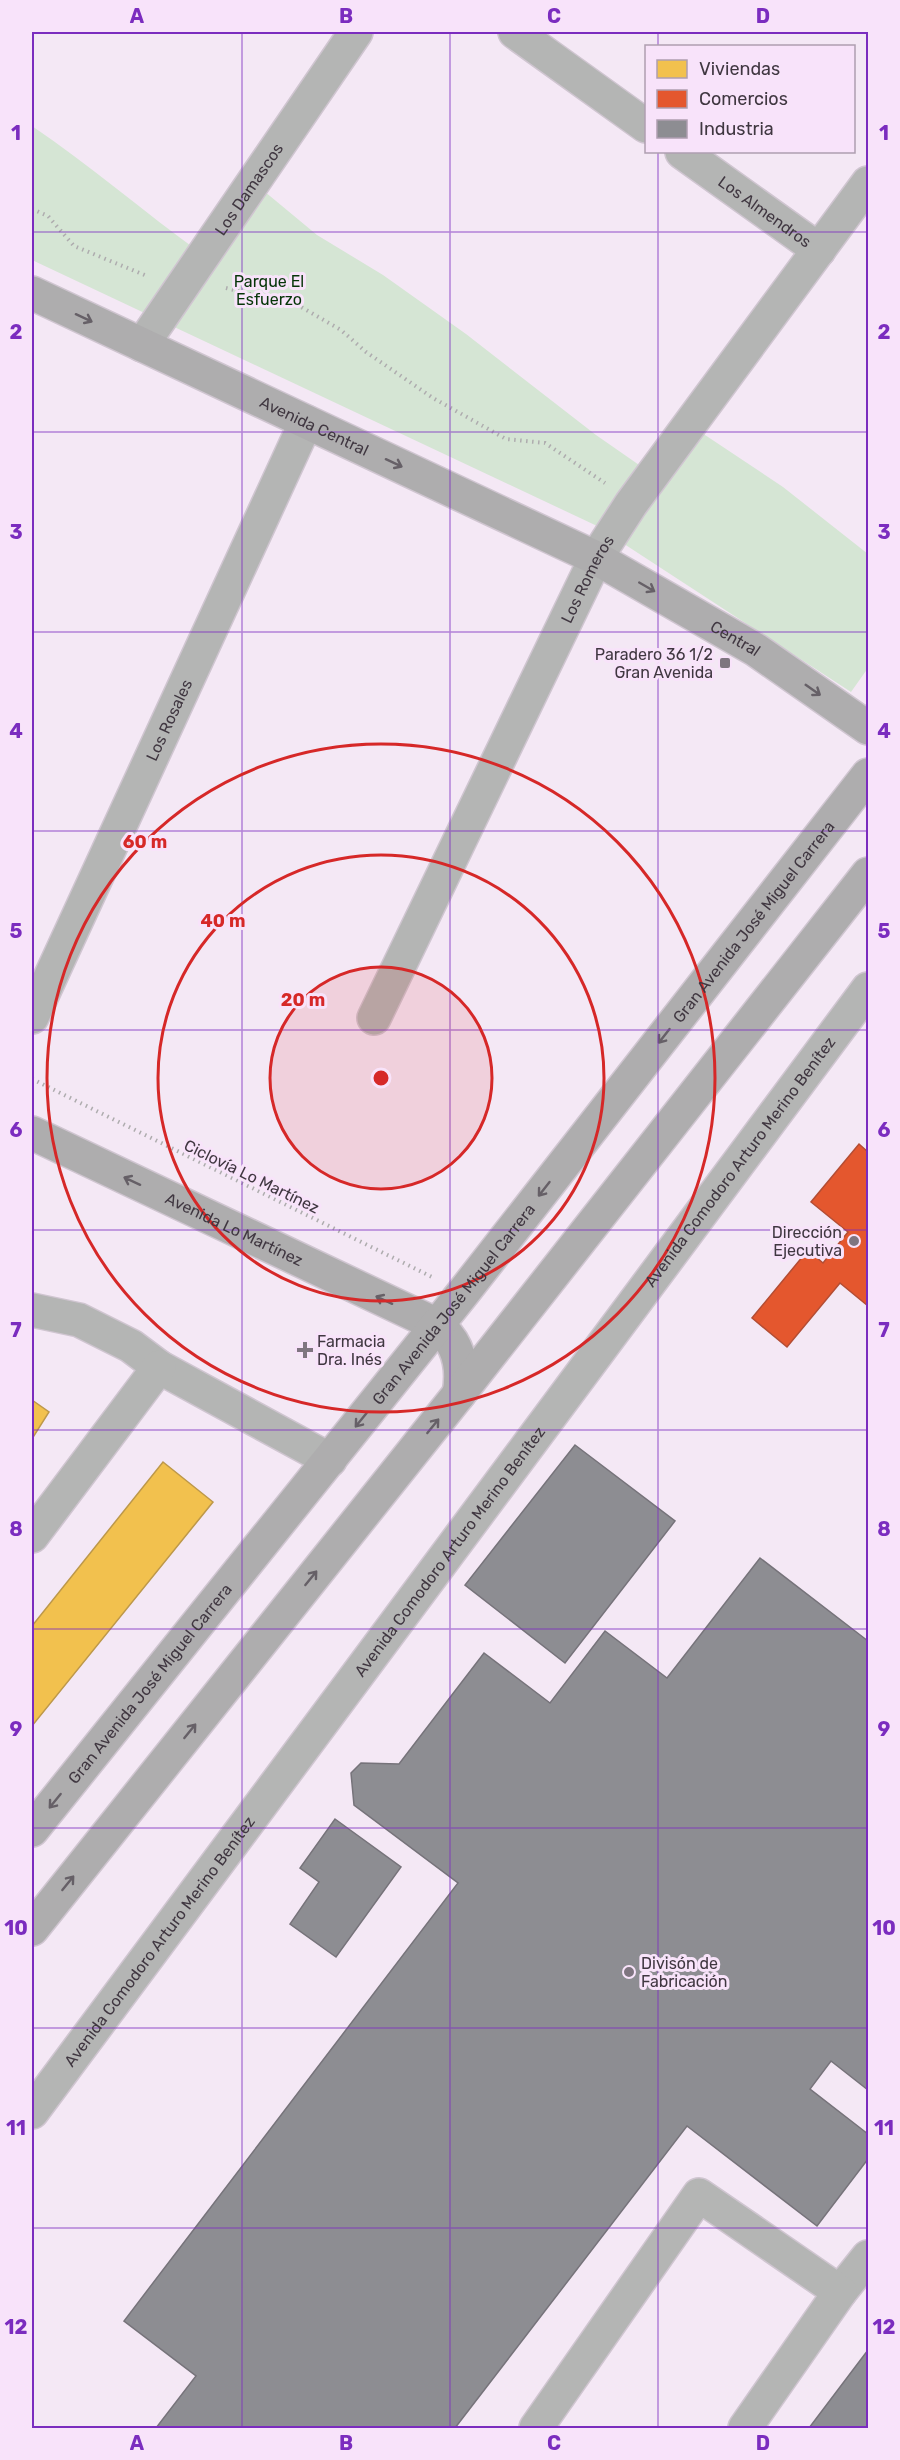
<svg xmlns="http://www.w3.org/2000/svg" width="900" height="2460" font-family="Rubik,sans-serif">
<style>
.green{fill:#d5e5d4}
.homes{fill:#f2c14e;stroke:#bd984a;stroke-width:1.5}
.shops{fill:#e4572e;stroke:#b34d34;stroke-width:1.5}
.industry{fill:#8d8d92;stroke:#76737a;stroke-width:1.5}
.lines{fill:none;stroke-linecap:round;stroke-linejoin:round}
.minor-casing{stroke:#cfc5d0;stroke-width:36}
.major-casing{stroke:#cfc5d0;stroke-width:36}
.path{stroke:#aeacae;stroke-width:4;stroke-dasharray:1.5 4.5;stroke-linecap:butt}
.minor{stroke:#b4b5b4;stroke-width:33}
.major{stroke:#aeadae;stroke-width:33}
.oneway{stroke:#666067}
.grid{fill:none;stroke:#7b2cbf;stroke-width:1.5;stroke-opacity:0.55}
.ring{fill:none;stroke:#d62828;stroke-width:3}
.poi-dot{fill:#7f7580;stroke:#f8e3fa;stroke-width:2}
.labels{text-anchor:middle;stroke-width:6;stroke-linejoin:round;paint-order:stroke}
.street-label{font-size:16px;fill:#403741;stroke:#f8e3fa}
.park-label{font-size:16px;fill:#063508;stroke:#f8e3fa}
.poi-label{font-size:16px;fill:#403741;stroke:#f8e3fa;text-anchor:end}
.centre{fill:#d62828;stroke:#f8e3fa;stroke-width:3}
.ring-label{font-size:18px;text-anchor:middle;font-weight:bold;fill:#d62828;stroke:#f8e3fa;stroke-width:6;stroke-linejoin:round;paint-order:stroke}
.neatline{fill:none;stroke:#7b2cbf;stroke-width:2}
.grid-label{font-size:20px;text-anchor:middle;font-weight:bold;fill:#7b2cbf}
</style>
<rect width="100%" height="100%" fill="#f4e8f5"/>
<path class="green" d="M32,126C91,166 144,212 202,254L252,181L317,235L383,275L466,334L596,435L642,467L690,425L783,487L868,554V668L851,692L595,525L32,260Z"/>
<g class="homes">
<path d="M32,1400L49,1412L32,1439Z"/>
<path d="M163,1462L213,1502L32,1726V1626Z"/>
</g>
<path class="shops" d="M859,1144L868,1152V1306L840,1283L787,1347L752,1318L808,1250L823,1263L848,1232L811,1202Z"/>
<g class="industry">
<path d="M575,1445L675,1521L565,1663L465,1585Z"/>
<path d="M760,1558L868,1641V2090L831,2061L810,2089L868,2134V2159L817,2226L687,2126L455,2428H156L196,2376L124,2321L458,1883L354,1805L351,1773L361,1763L399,1764L484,1653L550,1703L605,1631L667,1678Z"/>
<path d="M335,1819L401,1867L336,1957L290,1924L319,1882L300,1868Z"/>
<path d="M868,2350V2428H809Z"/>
</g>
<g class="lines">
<g class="minor-casing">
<g id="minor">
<path d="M515,32L646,126"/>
<path id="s1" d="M682,152L819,250"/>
<path id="s2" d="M142,345L356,32"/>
<path id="s3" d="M32,1017L306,422"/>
<path id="s4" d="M374,1018L596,558L631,504L868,183"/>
<path d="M32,1310L79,1320L131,1346L159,1367L330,1460"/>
<path d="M32,1536L159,1367"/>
<path id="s5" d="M32,2112L868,989"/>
<path d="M840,2292L868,2257"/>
<path d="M536,2428L699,2195L840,2292L745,2428"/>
</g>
</g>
<g class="major-casing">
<g id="major">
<path id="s6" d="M32,293L596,558L756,650L868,728"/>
<path id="s7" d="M32,1133L437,1325C459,1343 464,1367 459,1394"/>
<path id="s8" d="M32,1830L463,1293L868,775"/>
<path d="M32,1929L459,1394L868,874"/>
</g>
</g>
<g class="path">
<path d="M32,209L48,216L74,246L147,276"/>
<path d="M226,288L301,307L341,330L366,352L433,398L506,439L545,443L605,483"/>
<path d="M32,1079L432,1277"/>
</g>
<use href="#minor" class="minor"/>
<use href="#major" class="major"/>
</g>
<defs><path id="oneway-shaft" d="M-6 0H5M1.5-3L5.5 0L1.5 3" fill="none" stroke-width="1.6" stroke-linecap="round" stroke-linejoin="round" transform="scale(1.5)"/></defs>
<g class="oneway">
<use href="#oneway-shaft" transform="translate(84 318) rotate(25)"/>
<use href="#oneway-shaft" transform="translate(394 463) rotate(25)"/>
<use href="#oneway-shaft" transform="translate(647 587) rotate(30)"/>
<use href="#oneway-shaft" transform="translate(813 690) rotate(35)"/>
<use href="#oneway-shaft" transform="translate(664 1036) rotate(128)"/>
<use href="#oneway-shaft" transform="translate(132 1181) rotate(-155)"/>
<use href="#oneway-shaft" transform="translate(544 1189) rotate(128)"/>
<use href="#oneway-shaft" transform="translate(384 1300) rotate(-155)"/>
<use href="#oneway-shaft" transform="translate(361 1420) rotate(129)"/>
<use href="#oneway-shaft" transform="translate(433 1426) rotate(-51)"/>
<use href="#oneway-shaft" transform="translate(311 1578) rotate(-51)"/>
<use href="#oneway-shaft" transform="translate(190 1731) rotate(-51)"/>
<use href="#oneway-shaft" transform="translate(55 1801) rotate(129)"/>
<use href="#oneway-shaft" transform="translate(68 1883) rotate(-51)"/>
</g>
<path class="grid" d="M242,32V2428M450,32V2428M658,32V46M658,152V2428M32,232H868M32,432H868M32,632H868M32,831H868M32,1030H868M32,1230H868M32,1430H868M32,1629H868M32,1828H868M32,2028H868M32,2228H868"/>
<circle cx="381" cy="1078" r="111" fill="#d62828" fill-opacity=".12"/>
<g class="ring">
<circle cx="381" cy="1078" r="111"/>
<circle cx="381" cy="1078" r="223"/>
<circle cx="381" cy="1078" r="334"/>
</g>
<g class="poi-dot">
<rect x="719" y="657" width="12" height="12" rx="3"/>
<circle cx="854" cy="1241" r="6"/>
<path d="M302 1341h6v6h6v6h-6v6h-6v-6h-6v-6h6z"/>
<circle cx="629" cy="1972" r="6"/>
</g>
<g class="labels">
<g class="street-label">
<text dy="6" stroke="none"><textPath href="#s2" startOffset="189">Los Damascos</textPath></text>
<text dy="6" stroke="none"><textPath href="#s1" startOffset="102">Los Almendros</textPath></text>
<text dy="6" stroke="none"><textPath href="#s6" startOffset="312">Avenida Central</textPath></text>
<text dy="6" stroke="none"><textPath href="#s4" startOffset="488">Los Romeros</textPath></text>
<text dy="6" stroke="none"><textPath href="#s6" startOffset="784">Central</textPath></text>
<text dy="6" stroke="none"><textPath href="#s3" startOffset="327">Los Rosales</textPath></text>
<text dy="6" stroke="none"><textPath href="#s8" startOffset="1160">Gran Avenida José Miguel Carrera</textPath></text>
<text dy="6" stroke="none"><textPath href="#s5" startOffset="1185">Avenida Comodoro Arturo Merino Benítez</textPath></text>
<text transform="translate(252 1176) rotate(26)" y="6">Ciclovía Lo Martínez</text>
<text dy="6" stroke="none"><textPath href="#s7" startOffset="224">Avenida Lo Martínez</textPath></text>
<text dy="6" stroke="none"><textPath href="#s8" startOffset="674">Gran Avenida José Miguel Carrera</textPath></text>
<text dy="6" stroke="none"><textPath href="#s5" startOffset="699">Avenida Comodoro Arturo Merino Benítez</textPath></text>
<text dy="6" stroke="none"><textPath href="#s8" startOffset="188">Gran Avenida José Miguel Carrera</textPath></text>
<text dy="6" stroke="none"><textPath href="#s5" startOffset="213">Avenida Comodoro Arturo Merino Benítez</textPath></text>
</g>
<g class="park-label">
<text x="269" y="287">Parque El<tspan x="269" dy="18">Esfuerzo</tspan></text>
</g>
<g class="poi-label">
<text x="713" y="660">Paradero 36 1/2<tspan x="713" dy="18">Gran Avenida</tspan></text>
<text x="842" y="1238">Dirección<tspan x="842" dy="18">Ejecutiva</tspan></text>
<text x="317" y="1347" text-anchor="start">Farmacia<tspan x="317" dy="18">Dra. Inés</tspan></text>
<text x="641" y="1969" text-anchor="start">Divisón de<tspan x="641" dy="18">Fabricación</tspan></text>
</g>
</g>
<circle cx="381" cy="1078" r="9" class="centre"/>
<g class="ring-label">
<text x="145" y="848">60 m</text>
<text x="223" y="927">40 m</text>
<text x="303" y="1006">20 m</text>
</g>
<rect width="900" height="2460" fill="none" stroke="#f8e3fa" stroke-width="66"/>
<rect x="645" y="45" width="210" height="108" fill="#f8e3fa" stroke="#ae9eb0" stroke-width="1.5"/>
<rect x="657" y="60" width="30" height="18" fill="#f2c14e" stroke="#ae9eb0" stroke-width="1.5"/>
<text x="699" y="75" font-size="18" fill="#403741">Viviendas</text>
<rect x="657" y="90" width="30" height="18" fill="#e4572e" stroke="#ae9eb0" stroke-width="1.5"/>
<text x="699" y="105" font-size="18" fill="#403741">Comercios</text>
<rect x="657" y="120" width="30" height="18" fill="#8d8d92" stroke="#ae9eb0" stroke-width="1.5"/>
<text x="699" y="135" font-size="18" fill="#403741">Industria</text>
<rect x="33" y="33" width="834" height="2394" class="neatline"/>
<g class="grid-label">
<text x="137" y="23">A</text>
<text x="346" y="23">B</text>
<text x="554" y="23">C</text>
<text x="763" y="23">D</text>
<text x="16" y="140">1</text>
<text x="884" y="140">1</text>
<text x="16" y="339">2</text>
<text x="884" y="339">2</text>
<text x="16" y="539">3</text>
<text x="884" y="539">3</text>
<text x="16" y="738">4</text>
<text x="884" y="738">4</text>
<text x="16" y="938">5</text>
<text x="884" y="938">5</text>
<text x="16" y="1137">6</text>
<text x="884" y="1137">6</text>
<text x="16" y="1337">7</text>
<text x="884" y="1337">7</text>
<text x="16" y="1536">8</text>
<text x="884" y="1536">8</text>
<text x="16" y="1736">9</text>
<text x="884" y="1736">9</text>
<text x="16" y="1935">10</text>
<text x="884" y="1935">10</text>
<text x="16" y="2135">11</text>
<text x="884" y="2135">11</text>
<text x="16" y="2334">12</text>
<text x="884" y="2334">12</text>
<text x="137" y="2450">A</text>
<text x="346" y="2450">B</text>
<text x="554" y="2450">C</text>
<text x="763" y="2450">D</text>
</g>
</svg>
